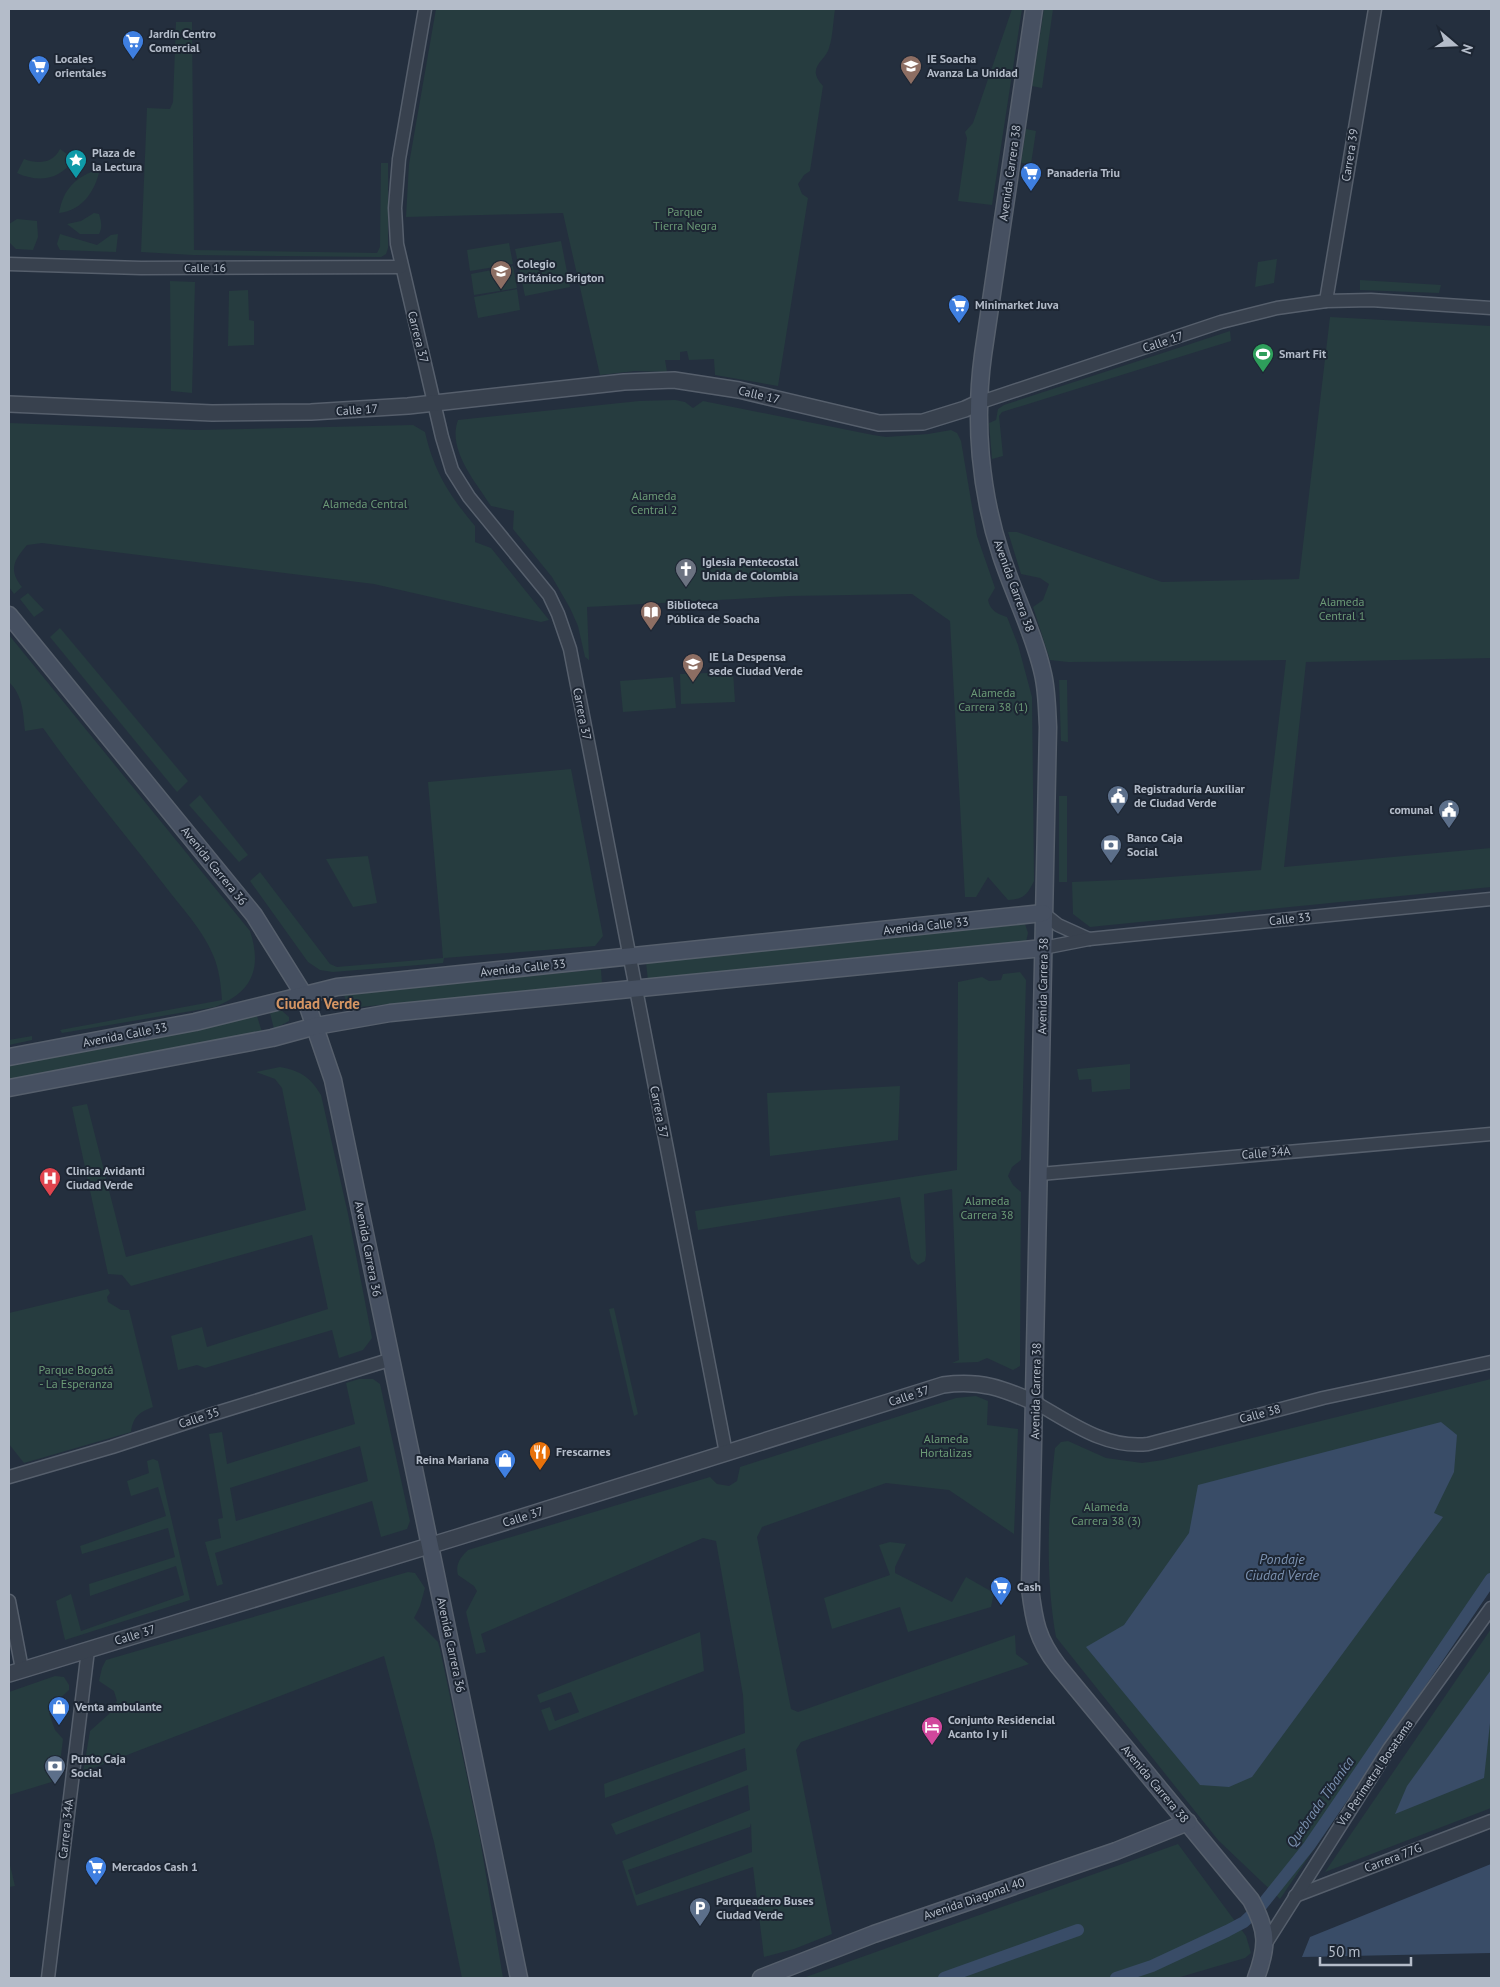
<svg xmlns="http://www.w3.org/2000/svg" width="1500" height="1987" font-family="'PT Sans',sans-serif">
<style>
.green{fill:#263c3f;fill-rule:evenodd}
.water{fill:#394c67}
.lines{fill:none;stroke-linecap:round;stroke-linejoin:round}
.canal{stroke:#394c67;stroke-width:12}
.minor-casing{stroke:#565f6c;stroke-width:15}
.tertiary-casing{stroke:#565f6c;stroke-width:18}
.secondary-casing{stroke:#565f6c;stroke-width:19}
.minor{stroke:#38414e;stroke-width:12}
.tertiary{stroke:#38414e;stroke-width:15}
.secondary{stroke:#465061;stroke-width:16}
.labels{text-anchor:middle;stroke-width:4;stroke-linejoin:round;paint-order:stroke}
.poi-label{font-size:12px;font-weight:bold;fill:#b4bcc9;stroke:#1d2633;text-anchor:start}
.street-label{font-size:12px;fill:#b4bcc9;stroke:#1d2633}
.park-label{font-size:12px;fill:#6b9a76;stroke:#1d2633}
.water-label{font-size:14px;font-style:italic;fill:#7c92b1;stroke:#1d2633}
.quarter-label{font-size:15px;font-weight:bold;fill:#d59563;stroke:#1d2633}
</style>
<rect width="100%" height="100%" fill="#242f3e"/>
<g class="green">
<path d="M436,9H835C833,22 833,36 829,48C826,61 805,67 823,86L810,171L804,175L798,184L802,194L808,198L778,386L715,375L714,359L689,360L687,351L680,352V360H665L667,372L635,371L600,375L563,213L406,217L409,164Z"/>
<path d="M1012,9H1022L992,205L958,201L967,138L965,132L973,123Z"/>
<path d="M1044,9H1053L1042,88L1032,86Z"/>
<path d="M176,22H192L194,250L377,253L380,247L381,163H388V248L386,254L381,257L193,255L141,252L147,108L170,109L173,102Z"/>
<path d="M1026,129L1036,131L1031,164L1021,163Z"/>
<path d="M60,149L74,159C60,180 39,183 17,173L24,159C37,164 53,164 60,149Z"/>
<path d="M100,169C95,191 83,210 59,213C63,189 76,176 100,169Z"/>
<path d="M94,213L99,214C101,221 103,227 99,234H80L67,224L81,221Z"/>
<path d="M17,219L37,221L38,237L33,250L16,249L10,243L9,224Z"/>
<path d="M60,234L97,245L111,235L118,234L116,252L60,250L57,244Z"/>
<path d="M561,241L570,287L525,296L515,249Z"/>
<path d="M509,243L513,264L470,271L467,250Z"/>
<path d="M1277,259L1274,283L1255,287L1258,262Z"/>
<path d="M513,266L517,288L474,295L471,274Z"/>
<path d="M1360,280L1441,285L1439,293L1360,290Z"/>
<path d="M170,281L195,282L192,393L171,391Z"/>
<path d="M517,289L520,310L478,318L474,297Z"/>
<path d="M248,290L249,320L254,321V345L228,346L229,291Z"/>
<path d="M1330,317L1491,326V658L1306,662L1284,867L1491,848V887L1090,927L1073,914L1072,882L1143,879L1261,870L1286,660L1068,662L1050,660L1033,607L1043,600L1049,584L1040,578L1021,574L1008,532H1017L1162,582L1299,579Z"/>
<path d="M1230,331L1231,341L1002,412L999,416L1003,456L992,459L989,423L996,420L998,409L1004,405Z"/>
<path d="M675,400L685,402L693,408L703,401L873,435L886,437L928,434L951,430L957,433L961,441L977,536L995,588L988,600C990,610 997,614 1007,617L1018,645L1032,697L1034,881C1027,895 1024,899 1008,900L988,877L976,897H965L950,621L912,594L790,596L587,607L589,660L585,657L578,626L570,608L552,577L513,529L514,511L491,506C476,482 447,450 458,420L639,401Z"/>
<path d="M9,423L197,430L413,425L425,432C434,472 450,496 475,526V542L491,548L549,620L541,622L374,584L42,543L27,545C14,560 8,570 22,587L14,594L9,587Z"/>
<path d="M28,593L44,610L34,617L20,599Z"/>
<path d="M60,628L188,781L177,792L50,637Z"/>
<path d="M9,635L250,931C262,968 253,992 215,1007L62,1033L60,1030L222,1000C221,985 219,968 213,955C203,930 181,907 165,886C124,833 81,782 43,728L25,731C23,712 23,696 9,682Z"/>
<path d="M733,672L735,702L681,704L680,674Z"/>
<path d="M673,677L676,708L623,712L620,681Z"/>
<path d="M1059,680H1067L1068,742L1061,741Z"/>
<path d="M571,769L603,936L595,946L444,958L443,963L333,972L320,970L308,962L250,881L260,872L330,964L337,967L443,958L428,782Z"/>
<path d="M200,795L248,855L239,862L189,805Z"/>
<rect x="1059" y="796" width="8" height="86"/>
<path d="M368,856L377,903L353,907L326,859Z"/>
<path d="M1025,924L1028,933L1026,942L648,981L646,962Z"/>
<path d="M601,969L602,984L349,1008L344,995Z"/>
<path d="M1020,972L1026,980L1021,1160L1012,1167L1008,1176L1013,1185L1021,1192L1020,1366L1013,1370L987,1358L978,1362L952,1363L959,1360L952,1189L924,1194L926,1255L925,1261L918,1265L911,1258L900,1197L698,1230L695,1211L957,1170L958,982L982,977L989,981L1001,980L1003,974Z"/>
<path d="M281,1010L289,1017V1021L274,1029L270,1013Z"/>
<path d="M257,1016L262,1032L9,1081V1065Z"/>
<path d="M32,1036V1040L9,1045V1040Z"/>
<path d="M1130,1064V1089L1092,1092L1091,1079L1079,1080L1077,1069Z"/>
<path d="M280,1067C301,1071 310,1077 321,1095L348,1214L372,1338L363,1350L339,1358L332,1330L205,1368L197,1365L178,1370L171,1336L202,1327L207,1347L328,1309L312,1235L131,1286L122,1275L108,1274L72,1107L87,1104L126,1257L306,1210L282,1088L275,1079L256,1072Z"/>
<path d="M900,1086L898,1140L770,1156L767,1093Z"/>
<path d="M108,1289L110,1293L107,1297L108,1302L121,1310H129L153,1407C139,1412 133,1417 131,1432L24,1463L9,1444V1313Z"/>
<path d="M614,1308L638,1414L634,1416L609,1309Z"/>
<path d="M359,1379H373L380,1384L410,1521L407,1529L381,1537L372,1501L215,1553L223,1584L217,1586L205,1542L221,1538L218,1519L223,1518L209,1434L222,1432L227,1464L355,1424L346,1383ZM360,1446L368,1481L236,1521L230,1488Z"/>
<path d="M1491,1379V1589L1280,1899L1218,1840L1056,1637C1045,1576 1048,1509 1055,1448L1061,1442L1068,1441L1106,1458L1142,1463L1163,1460Z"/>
<path d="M976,1396L988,1401L987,1425L1018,1429L1014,1534L949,1490L886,1483L762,1527L757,1537L791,1709L798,1712L1015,1635L1016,1654L1029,1664L801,1742L796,1750L832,1934L794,1949L764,1957L753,1867L637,1906L622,1861L750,1810L748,1785L616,1835L611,1824L747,1770L745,1748L605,1798L604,1784L745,1733L743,1695L716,1541L703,1538L481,1634L486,1652L476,1654L466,1612L477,1591L474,1586L458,1575C455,1564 461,1557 468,1550L710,1477L717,1484L729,1486L737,1481L740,1467L956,1398ZM751,1823L752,1852L636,1895L628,1870L750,1827Z"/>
<path d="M153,1459L158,1461L190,1600L65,1640L56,1601L71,1594L81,1631L184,1595L176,1566L90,1596L89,1584L175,1557L168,1528L82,1554L80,1546L166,1516L158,1487L131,1496L127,1481L149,1473L147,1461Z"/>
<path d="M890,1542L906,1544L895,1567V1573L952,1602L966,1577L994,1593L991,1607L908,1632L900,1607L832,1629L824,1598L890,1575L879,1545Z"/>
<path d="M408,1572L415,1573L425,1588L420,1606L414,1618L438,1642L440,1649L480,1839L503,1978H462L434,1842L384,1656L83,1772L90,1731L109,1714L117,1701L114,1691L99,1681L102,1668L106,1660Z"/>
<path d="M1491,1629V1808L1325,1872Z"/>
<path d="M700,1632L704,1671L549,1731L541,1710L550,1707L555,1721L579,1712L571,1692L540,1703L537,1695Z"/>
<path d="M55,1676L64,1677L69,1685V1690L58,1700L49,1713L55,1730L63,1739L58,1780L9,1795V1692Z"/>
<path d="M1178,1844L1246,1936L1251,1953L1245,1958L1177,1978H803Z"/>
<path d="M9,1861L15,1886L9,1887Z"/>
</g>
<g class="water">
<path d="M1441,1422L1457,1435L1454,1472L1434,1513L1443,1517L1252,1777L1229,1787L1200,1785L1086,1647L1124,1625L1189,1533L1198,1485Z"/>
<path d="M1491,1670V1714L1484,1778L1395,1814L1407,1786Z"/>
<path d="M1491,1864V1953L1302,1957L1310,1937Z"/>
</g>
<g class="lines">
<g class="canal">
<path d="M944,1978L1078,1930"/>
<path d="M1116,1978L1152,1966L1227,1931L1244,1922L1261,1906L1309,1846L1491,1579"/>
</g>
<g class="minor-casing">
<g id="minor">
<path d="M425,9L399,159L395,208L397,244L442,437L452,470L469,497L549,595L558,614L570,649L726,1453"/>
<path d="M9,264L141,268L401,267"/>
<path d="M1326,301L1375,9"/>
<path d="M978,403L1221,322L1277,308L1326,301L1371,300L1491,308"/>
<path d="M1043,913L1058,925L1089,939"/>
<path d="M1043,948L1089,939L1491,899"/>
<path d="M1040,1174L1491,1134"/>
<path d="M1036,1403C1071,1423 1106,1449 1148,1444L1323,1398L1491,1362"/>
<path d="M9,1477L112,1447L213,1414L389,1360"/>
<path d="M9,1601L22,1669"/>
<path d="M1295,1896L1491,1821"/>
<path d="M1266,1943L1389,1749L1491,1608"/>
<path d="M48,1978L88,1650"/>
</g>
</g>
<g class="tertiary-casing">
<g id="tertiary">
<path d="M9,404L212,413L311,412L408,406L624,382L674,380L739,390L879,423L923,422L965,409L978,403"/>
<path d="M9,1674L458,1537L943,1385C981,1380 1002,1388 1036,1403"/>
</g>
</g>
<g class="secondary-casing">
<g id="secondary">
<path d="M1034,9L983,355C974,421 980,491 1001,555C1014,595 1034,633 1043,674C1047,691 1047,709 1048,727L1030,1588C1034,1621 1037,1639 1058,1666L1251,1900C1268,1931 1268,1946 1256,1978"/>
<path d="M9,615L254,915L304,995L333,1080C394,1380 459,1678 519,1978"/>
<path d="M9,1057L195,1022L337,987L1043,913"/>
<path d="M9,1088L272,1038L316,1026L390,1013L1043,948"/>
<path d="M761,1978L874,1934L1116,1851L1188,1822"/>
</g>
</g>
<use href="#minor" class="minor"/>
<use href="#tertiary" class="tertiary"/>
<use href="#secondary" class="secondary"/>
</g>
<defs>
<g id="supermarket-pin" transform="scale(1.125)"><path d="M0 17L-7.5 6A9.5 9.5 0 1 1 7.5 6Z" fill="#3f7fe0" stroke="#1d2633"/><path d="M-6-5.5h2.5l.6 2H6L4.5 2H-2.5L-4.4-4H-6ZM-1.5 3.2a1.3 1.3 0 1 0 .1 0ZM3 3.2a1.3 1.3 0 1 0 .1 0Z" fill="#fff"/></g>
<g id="school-pin" transform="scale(1.125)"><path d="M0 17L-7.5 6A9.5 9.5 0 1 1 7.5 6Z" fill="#8d6e63" stroke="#1d2633"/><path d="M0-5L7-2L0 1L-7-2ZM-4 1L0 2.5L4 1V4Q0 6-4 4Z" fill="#fff"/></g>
<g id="sight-pin" transform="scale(1.125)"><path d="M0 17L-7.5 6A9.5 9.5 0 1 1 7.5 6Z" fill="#0f9aa8" stroke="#1d2633"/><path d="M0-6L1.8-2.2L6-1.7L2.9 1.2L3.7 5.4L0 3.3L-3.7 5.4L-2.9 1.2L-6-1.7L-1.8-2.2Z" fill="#fff"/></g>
<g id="stadium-pin" transform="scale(1.125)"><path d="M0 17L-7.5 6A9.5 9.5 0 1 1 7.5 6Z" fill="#2e9e5b" stroke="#1d2633"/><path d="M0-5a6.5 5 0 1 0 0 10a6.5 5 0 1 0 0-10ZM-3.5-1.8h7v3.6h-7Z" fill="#fff"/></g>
<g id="church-pin" transform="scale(1.125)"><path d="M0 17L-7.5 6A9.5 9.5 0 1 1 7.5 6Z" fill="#6b7280" stroke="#1d2633"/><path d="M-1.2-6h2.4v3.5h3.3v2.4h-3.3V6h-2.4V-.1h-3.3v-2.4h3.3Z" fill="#fff"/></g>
<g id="library-pin" transform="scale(1.125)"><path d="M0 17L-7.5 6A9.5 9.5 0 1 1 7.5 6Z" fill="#8d6e63" stroke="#1d2633"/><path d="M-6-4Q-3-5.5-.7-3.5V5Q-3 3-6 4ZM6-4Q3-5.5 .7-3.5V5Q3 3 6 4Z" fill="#fff"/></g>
<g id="civic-pin" transform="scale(1.125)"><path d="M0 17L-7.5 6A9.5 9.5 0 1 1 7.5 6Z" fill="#5c6f8a" stroke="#1d2633"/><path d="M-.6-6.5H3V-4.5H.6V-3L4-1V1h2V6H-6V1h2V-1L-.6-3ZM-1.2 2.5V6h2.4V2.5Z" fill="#fff"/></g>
<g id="bank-pin" transform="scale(1.125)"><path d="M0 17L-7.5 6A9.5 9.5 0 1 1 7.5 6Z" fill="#5c6f8a" stroke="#1d2633"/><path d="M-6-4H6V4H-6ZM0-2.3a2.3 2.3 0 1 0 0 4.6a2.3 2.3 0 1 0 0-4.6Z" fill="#fff"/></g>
<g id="hospital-pin" transform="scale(1.125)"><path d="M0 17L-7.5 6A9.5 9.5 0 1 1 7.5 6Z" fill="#e0444e" stroke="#1d2633"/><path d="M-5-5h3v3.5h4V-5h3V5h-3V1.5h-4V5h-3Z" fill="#fff"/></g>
<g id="restaurant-pin" transform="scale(1.125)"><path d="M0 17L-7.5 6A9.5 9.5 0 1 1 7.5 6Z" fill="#e8710a" stroke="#1d2633"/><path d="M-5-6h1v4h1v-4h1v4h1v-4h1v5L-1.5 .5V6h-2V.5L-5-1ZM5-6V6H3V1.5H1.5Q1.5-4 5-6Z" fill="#fff"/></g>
<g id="shop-pin" transform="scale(1.125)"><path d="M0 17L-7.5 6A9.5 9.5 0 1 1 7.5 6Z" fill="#3f7fe0" stroke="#1d2633"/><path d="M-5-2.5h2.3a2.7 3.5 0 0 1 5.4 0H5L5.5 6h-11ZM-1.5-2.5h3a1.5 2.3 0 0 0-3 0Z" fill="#fff"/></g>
<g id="hotel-pin" transform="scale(1.125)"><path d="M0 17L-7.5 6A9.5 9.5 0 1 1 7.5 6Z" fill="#d1479c" stroke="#1d2633"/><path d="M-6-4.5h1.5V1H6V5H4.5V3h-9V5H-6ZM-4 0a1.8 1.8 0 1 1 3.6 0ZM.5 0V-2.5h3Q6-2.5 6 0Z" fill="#fff"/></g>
<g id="parking-pin" transform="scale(1.125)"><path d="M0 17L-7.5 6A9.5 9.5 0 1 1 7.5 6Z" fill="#5c6f8a" stroke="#1d2633"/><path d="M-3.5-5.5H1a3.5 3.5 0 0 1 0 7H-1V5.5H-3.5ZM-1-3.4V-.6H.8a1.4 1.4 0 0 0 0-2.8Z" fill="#fff"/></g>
</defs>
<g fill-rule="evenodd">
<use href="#supermarket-pin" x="133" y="41"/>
<use href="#supermarket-pin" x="39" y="66"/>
<use href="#school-pin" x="911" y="66"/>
<use href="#sight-pin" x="76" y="160"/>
<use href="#supermarket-pin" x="1031" y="173"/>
<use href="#school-pin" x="501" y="271"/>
<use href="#supermarket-pin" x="959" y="305"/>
<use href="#stadium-pin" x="1263" y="354"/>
<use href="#church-pin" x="686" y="569"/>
<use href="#library-pin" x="651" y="612"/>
<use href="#school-pin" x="693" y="664"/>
<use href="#civic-pin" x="1118" y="796"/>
<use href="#civic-pin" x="1449" y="810"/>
<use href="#bank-pin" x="1111" y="845"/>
<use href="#hospital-pin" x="50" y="1178"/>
<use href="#restaurant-pin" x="540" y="1452"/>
<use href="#shop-pin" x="505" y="1460"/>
<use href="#supermarket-pin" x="1001" y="1587"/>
<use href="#shop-pin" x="59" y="1707"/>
<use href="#hotel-pin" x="932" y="1727"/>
<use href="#bank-pin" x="55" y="1766"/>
<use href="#supermarket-pin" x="96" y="1867"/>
<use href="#parking-pin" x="700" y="1908"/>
</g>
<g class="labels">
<g class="poi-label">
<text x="149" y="38">Jardín Centro<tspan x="149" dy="14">Comercial</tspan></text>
<text x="55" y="63">Locales<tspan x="55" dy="14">orientales</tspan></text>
<text x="927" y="63">IE Soacha<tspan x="927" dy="14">Avanza La Unidad</tspan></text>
<text x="92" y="157">Plaza de<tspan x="92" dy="14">la Lectura</tspan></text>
<text x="1047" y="177">Panaderia Triu</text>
<text x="517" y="268">Colegio<tspan x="517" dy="14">Británico Brigton</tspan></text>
<text x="975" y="309">Minimarket Juva</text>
<text x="1279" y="358">Smart Fit</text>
<text x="702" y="566">Iglesia Pentecostal<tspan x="702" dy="14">Unida de Colombia</tspan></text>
<text x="667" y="609">Biblioteca<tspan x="667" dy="14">Pública de Soacha</tspan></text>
<text x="709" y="661">IE La Despensa<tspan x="709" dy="14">sede Ciudad Verde</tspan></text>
<text x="1134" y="793">Registraduría Auxiliar<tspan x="1134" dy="14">de Ciudad Verde</tspan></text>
<text x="1433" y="814" text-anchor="end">comunal</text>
<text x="1127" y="842">Banco Caja<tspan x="1127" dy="14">Social</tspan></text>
<text x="66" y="1175">Clinica Avidanti<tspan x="66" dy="14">Ciudad Verde</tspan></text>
<text x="556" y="1456">Frescarnes</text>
<text x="489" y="1464" text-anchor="end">Reina Mariana</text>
<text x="1017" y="1591">Cash</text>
<text x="75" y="1711">Venta ambulante</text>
<text x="948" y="1724">Conjunto Residencial<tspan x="948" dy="14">Acanto I y Ii</tspan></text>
<text x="71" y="1763">Punto Caja<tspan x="71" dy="14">Social</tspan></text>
<text x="112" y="1871">Mercados Cash 1</text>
<text x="716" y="1905">Parqueadero Buses<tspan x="716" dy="14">Ciudad Verde</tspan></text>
</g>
<g class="street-label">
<text transform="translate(1350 155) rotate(-81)" y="4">Carrera 39</text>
<text transform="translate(1010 173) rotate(-82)" y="4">Avenida Carrera 38</text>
<text x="205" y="272">Calle 16</text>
<text transform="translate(418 337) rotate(76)" y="4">Carrera 37</text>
<text transform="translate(1163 342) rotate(-18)" y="4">Calle 17</text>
<text transform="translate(759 395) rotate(13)" y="4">Calle 17</text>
<text transform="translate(357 410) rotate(-4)" y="4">Calle 17</text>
<text transform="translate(1014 586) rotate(70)" y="4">Avenida Carrera 38</text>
<text transform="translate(582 714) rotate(79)" y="4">Carrera 37</text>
<text transform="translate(214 866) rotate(51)" y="4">Avenida Carrera 36</text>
<text transform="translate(1290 919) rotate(-6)" y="4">Calle 33</text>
<text transform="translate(926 926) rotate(-6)" y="4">Avenida Calle 33</text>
<text transform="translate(523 968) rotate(-6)" y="4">Avenida Calle 33</text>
<text transform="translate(1043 986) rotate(-89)" y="4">Avenida Carrera 38</text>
<text transform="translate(125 1035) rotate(-11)" y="4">Avenida Calle 33</text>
<text transform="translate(659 1112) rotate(79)" y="4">Carrera 37</text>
<text transform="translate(1266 1153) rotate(-5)" y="4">Calle 34A</text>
<text transform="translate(368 1249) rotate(79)" y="4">Avenida Carrera 36</text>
<text transform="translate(1036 1391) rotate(-89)" y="4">Avenida Carrera 38</text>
<text transform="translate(909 1396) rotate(-18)" y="4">Calle 37</text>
<text transform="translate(1260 1414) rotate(-15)" y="4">Calle 38</text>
<text transform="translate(199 1418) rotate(-18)" y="4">Calle 35</text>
<text transform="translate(523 1517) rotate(-17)" y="4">Calle 37</text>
<text transform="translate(135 1635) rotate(-17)" y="4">Calle 37</text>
<text transform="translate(451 1645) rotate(78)" y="4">Avenida Carrera 36</text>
<text transform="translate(1375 1773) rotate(-56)" y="4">Vía Perimetral Bosatama</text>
<text transform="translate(1155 1784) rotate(50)" y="4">Avenida Carrera 38</text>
<text transform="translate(66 1829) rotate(-84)" y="4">Carrera 34A</text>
<text transform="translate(1393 1858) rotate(-21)" y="4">Carrera 77G</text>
<text transform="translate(974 1899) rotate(-19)" y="4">Avenida Diagonal 40</text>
</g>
<g class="park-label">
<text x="685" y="216">Parque<tspan x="685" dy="14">Tierra Negra</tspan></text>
<text x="654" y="500">Alameda<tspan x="654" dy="14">Central 2</tspan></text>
<text x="365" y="508">Alameda Central</text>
<text x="1342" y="606">Alameda<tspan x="1342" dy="14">Central 1</tspan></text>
<text x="993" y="697">Alameda<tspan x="993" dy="14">Carrera 38 (1)</tspan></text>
<text x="987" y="1205">Alameda<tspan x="987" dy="14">Carrera 38</tspan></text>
<text x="76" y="1374">Parque Bogotá<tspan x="76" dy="14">- La Esperanza</tspan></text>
<text x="946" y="1443">Alameda<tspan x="946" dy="14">Hortalizas</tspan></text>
<text x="1106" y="1511">Alameda<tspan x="1106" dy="14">Carrera 38 (3)</tspan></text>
</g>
<g class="water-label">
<text x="1282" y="1564">Pondaje<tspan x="1282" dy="16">Ciudad Verde</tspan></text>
<text transform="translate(1320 1802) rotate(-55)" y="5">Quebrada Tibaníca</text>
</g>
<g class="quarter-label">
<text x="318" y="1009">Ciudad Verde</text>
</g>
</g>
<rect width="1500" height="1987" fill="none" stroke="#b4bcc9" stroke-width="20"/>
<g transform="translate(1455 45) rotate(109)" stroke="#1d2633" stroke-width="4" paint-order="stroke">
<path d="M0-4L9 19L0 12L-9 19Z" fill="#b4bcc9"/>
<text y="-8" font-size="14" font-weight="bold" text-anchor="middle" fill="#b4bcc9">N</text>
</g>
<path d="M1320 1957v8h91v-8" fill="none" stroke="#b4bcc9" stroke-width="2.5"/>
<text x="1328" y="1957" font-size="15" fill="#b4bcc9" stroke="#1d2633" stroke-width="4" paint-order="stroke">50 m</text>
</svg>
